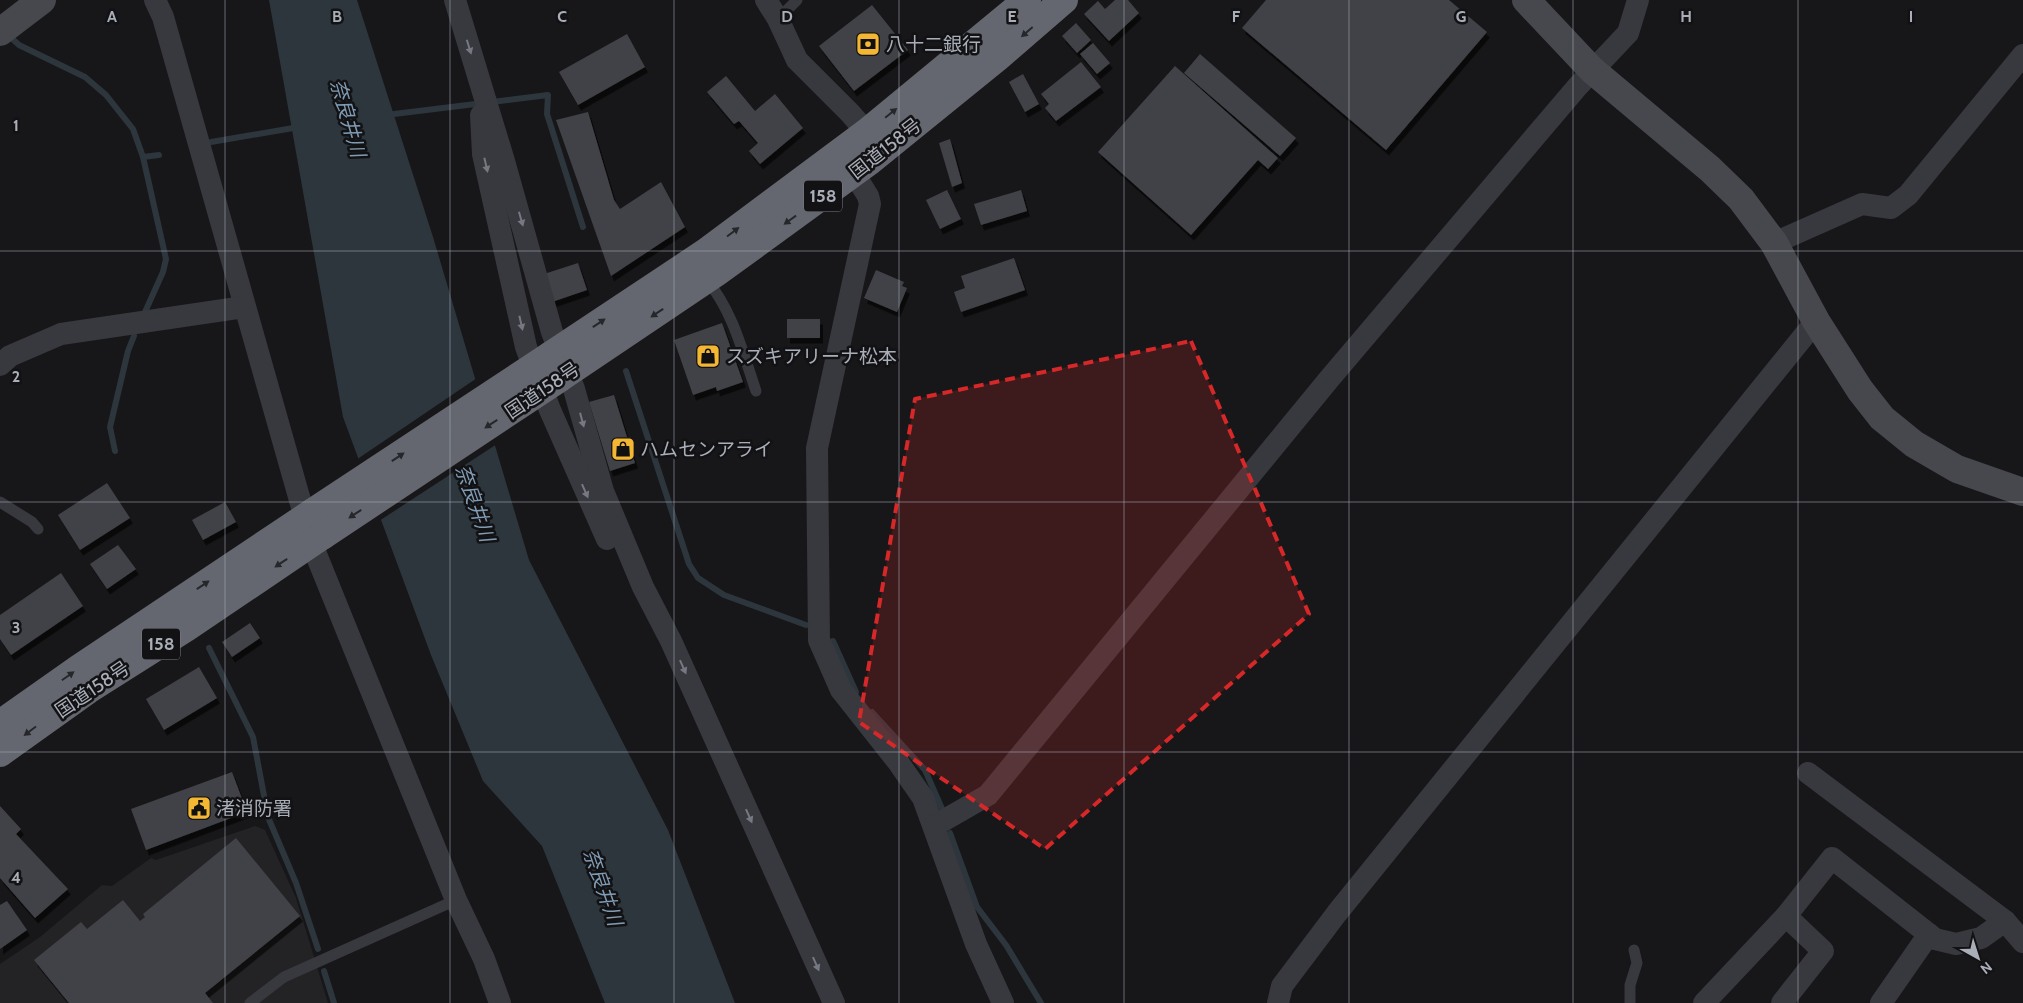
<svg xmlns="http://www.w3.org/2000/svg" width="2023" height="1003" font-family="Cabin,'Noto Sans JP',sans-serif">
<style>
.built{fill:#232326}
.water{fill:#2d363d}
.pier{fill:#171719}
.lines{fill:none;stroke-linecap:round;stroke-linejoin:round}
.stream{stroke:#2d363d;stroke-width:6}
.building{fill:#414246;filter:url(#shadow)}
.lane{stroke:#38393e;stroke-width:11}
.street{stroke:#38393e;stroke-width:22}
.secondary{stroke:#46484e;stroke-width:28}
.highway{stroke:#64676f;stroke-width:28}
.highway-bridge{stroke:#64676f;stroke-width:28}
.oneway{fill:#26272b}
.oneway2{fill:#767982}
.marked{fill:#d62828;fill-opacity:0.2;stroke:#d62828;stroke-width:4;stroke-dasharray:10 6;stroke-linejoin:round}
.grid{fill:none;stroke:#a9aeb9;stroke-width:1;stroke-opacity:0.55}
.labels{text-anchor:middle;stroke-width:5;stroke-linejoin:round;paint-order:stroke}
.shield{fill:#121214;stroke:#7c7f88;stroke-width:1}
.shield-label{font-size:18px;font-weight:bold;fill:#a9aeb9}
.poi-label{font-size:19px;fill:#a9aeb9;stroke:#121214;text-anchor:start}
.street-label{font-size:19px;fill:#a9aeb9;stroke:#121214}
.water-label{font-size:20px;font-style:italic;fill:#809bb4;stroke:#121214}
.grid-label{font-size:16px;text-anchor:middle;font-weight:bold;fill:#a9aeb9;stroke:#121214;stroke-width:5;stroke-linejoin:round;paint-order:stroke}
</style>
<defs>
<filter id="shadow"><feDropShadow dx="3" dy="5.5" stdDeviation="0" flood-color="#0009"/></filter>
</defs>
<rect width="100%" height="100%" fill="#171719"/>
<path class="built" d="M255,826L265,830L296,898L328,1003H0V964L40,937L102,885L112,886L151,858L156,860Z"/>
<path class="water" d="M269,0H357L433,237L529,560L668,830L735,1003H605L542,846L483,781L431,655L343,417Z"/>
<path class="pier" d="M477,378L497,444L379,521L356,460Z"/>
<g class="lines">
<g class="stream">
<path d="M7,34L19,45L85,77L106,95L133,129L143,157L166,259L163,272L145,312"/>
<path d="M386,115L548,95L547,114L583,227"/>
<path d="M211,142L299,127"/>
<path d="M143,157L159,155"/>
<path d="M626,371L689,564L698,578L724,595L806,625"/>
<path d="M115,451L110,427L128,351L134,336"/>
<path d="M833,641L856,692"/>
<path d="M209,648L253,737L268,817L296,883L318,949"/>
<path d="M872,712L925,770L943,811"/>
<path d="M950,833L977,907L1006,945L1041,1003"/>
<path d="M324,971L334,1003"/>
</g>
</g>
<g class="building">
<path d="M1115,0H1128L1139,13L1109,41L1084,14L1098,1L1105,9Z"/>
<path d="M1266,0H1449L1487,32L1386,150L1242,28Z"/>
<path d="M872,5L908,50L854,91L819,46Z"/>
<path d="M1076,23L1091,40L1077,53L1062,36Z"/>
<path d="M627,34L645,67L578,105L559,72Z"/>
<path d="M1093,43L1110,63L1097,74L1080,54Z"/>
<path d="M1200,54L1296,138L1280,156L1184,73Z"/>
<path d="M1081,62L1101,87L1056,121L1045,108L1049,104L1041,94Z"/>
<path d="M1175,66L1278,158L1268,169L1258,160L1191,235L1098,152Z"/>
<path d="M1023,74L1039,104L1025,112L1009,82Z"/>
<path d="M726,76L755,111L775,94L803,128L760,164L749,151L758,143L739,121L734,124L707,92Z"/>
<path d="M588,112L614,200L620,209L661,182L685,227L611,276L556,120Z"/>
<path d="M950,139L962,183L952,187L939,143Z"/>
<path d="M947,190L961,219L940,229L926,200Z"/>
<path d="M1021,190L1027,211L981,225L974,204Z"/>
<path d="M1014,258L1025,290L961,312L954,292L965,288L961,276Z"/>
<path d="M578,263L587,290L552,302L544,274Z"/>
<path d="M876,270L904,282L902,286L907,288L897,312L864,298Z"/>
<rect x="787" y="319" width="33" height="19"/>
<path d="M722,323L743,382L717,391L716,387L693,395L674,340Z"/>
<path d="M614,395L635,463L610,471L589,402Z"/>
<path d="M107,483L130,518L80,550L58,515Z"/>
<path d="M225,502L236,522L203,540L192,520Z"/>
<path d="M118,545L136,569L107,589L90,564Z"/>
<path d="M61,573L83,606L11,655L0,639V615Z"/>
<path d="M250,623L260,638L232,657L222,642Z"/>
<path d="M199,667L217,698L164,730L146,699Z"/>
<path d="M232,772L247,812L146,850L131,809Z"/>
<path d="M0,806L21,829L16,834L68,889L35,918L0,878Z"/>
<path d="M236,838L300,916L205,993L213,1003H69L34,960L81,922L87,929L123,900L140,921L145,917L143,914Z"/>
<path d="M7,901L27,930L0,949V905Z"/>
</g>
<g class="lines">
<g class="lane">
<path d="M778,19L797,0"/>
<path d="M706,279C733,311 743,353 756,391"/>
<path d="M0,502L32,522L38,529"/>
<path d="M250,1003L284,977L456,900"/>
<path d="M1630,1003V985L1637,963L1634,950"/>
</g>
<g class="street">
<path d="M155,0L163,17L305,518"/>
<path d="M455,0L504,161L552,332L574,389L603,491L643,587L671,641L834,1003"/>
<path d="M766,0L778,19L797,60L850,113L877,144"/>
<path d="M481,115L483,154L526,347L550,410L607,539"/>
<path d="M845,159L868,196L870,204L817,448L819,640L841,690L898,762L923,798L976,944L1003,1003"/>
<path d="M1774,243L1862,204L1891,208L1908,195L2023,55"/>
<path d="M0,365L10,356L61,334L244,307"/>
<path d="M311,542L456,900L484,959L500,1003"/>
<path d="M1808,773L2005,921L2023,942"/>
<path d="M934,826L988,795L1330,378L1578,86L1628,33L1638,0"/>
<path d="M1278,1003L1282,986L1337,913L1816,321"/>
<path d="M1704,1003L1786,916L1832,858L1935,939L1956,944L1981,938L2005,921"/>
<path d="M1782,1003L1823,951L1786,916"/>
<path d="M1881,1003L1929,934"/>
</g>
<g class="secondary">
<path d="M1526,0L1592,70L1710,169L1741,199L1774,243L1816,321L1860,390L1882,418L1914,444L1957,469L2023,492"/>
<path d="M0,32L42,0"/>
</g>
<g class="highway">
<path d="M551,355L706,252L867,132L1027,0"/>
<path d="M560,378L716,273L870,161L997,58L1064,0"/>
<path d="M0,724L78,669L313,512"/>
<path d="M0,753L88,690L186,628L322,536"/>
</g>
<g class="highway-bridge">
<path d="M313,512L551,355"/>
<path d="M322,536L560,378"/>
</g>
</g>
<defs><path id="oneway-solid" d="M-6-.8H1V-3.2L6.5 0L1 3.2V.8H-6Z" transform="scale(1.25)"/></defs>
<g class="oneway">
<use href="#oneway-solid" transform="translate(1027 32) rotate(139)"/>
<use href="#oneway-solid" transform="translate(891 113) rotate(-39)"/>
<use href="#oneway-solid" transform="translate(790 220) rotate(144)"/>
<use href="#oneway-solid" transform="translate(733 232) rotate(-37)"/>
<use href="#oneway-solid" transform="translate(657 313) rotate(146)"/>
<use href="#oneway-solid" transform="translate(599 323) rotate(-34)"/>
<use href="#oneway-solid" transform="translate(491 424) rotate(147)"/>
<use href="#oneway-solid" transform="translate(398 457) rotate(-34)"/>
<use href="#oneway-solid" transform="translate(355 514) rotate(147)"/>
<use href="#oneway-solid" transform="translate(281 563) rotate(146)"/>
<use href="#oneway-solid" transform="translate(203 585) rotate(-34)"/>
<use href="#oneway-solid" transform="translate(68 676) rotate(-35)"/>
<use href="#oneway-solid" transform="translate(30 731) rotate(143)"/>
</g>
<g class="oneway2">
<use href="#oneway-solid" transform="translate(469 47) rotate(73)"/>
<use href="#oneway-solid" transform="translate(486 165) rotate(77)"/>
<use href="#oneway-solid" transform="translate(521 219) rotate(74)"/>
<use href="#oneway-solid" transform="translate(521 323) rotate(77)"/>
<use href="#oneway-solid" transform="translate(582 420) rotate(75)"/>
<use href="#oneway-solid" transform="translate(585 491) rotate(66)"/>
<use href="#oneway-solid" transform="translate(683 667) rotate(66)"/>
<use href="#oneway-solid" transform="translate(749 816) rotate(66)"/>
<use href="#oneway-solid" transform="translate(816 964) rotate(66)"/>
</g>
<path class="marked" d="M1191,341L1309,614L1045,849L859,722L915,399Z"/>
<path class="grid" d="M225,0V1003M450,0V1003M674,0V1003M899,0V1003M1124,0V1003M1349,0V1003M1573,0V1003M1798,0V1003M0,251H2023M0,502H2023M0,752H2023"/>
<defs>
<g id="bank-square" transform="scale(1.25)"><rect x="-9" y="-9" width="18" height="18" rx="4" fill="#f4b734" stroke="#121214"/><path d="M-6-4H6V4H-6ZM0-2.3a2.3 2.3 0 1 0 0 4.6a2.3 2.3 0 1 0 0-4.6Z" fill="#111"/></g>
<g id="shop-square" transform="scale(1.25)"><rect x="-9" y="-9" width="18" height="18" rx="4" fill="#f4b734" stroke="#121214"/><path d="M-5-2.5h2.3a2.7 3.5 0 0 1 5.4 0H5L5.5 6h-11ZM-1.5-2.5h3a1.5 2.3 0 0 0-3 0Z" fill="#111"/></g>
<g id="civic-square" transform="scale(1.25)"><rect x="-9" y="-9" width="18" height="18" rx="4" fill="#f4b734" stroke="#121214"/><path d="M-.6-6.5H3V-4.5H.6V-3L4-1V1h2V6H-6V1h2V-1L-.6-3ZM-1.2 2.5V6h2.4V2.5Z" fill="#111"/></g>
</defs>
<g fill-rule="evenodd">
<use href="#bank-square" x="868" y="44"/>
<use href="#shop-square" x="708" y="356"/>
<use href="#shop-square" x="623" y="449"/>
<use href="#civic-square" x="199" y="808"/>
</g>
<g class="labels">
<g class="shield">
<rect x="804" y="180.5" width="38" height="31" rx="4"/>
<rect x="142" y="628.5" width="38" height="31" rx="4"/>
</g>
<g class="shield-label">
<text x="823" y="202">158</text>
<text x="161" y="650">158</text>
</g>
<g class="poi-label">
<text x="886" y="51">八十二銀行</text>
<text x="726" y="363">スズキアリーナ松本</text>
<text x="640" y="456">ハムセンアライ</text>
<text x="216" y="815">渚消防署</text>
</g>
<g class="street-label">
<text transform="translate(885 148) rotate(-38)" y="7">国道158号</text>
<text transform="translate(542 390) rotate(-34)" y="7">国道158号</text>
<text transform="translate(92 689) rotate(-34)" y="7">国道158号</text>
</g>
<g class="water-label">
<text transform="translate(348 118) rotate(74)" y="7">奈良井川</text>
<text transform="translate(475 503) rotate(71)" y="7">奈良井川</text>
<text transform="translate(603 887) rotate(71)" y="7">奈良井川</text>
</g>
</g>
<g class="grid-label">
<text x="112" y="22">A</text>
<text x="337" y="22">B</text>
<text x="562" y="22">C</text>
<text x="787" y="22">D</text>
<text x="1012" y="22">E</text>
<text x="1236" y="22">F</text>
<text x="1461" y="22">G</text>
<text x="1686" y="22">H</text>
<text x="1911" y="22">I</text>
<text x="16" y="131">1</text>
<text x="16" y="382">2</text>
<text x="16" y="633">3</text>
<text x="16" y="883">4</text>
</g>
<g transform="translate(1978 958) rotate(141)" stroke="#121214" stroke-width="4" paint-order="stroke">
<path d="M0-4L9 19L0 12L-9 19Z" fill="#a9aeb9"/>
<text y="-8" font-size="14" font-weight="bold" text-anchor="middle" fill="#a9aeb9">N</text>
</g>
</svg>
